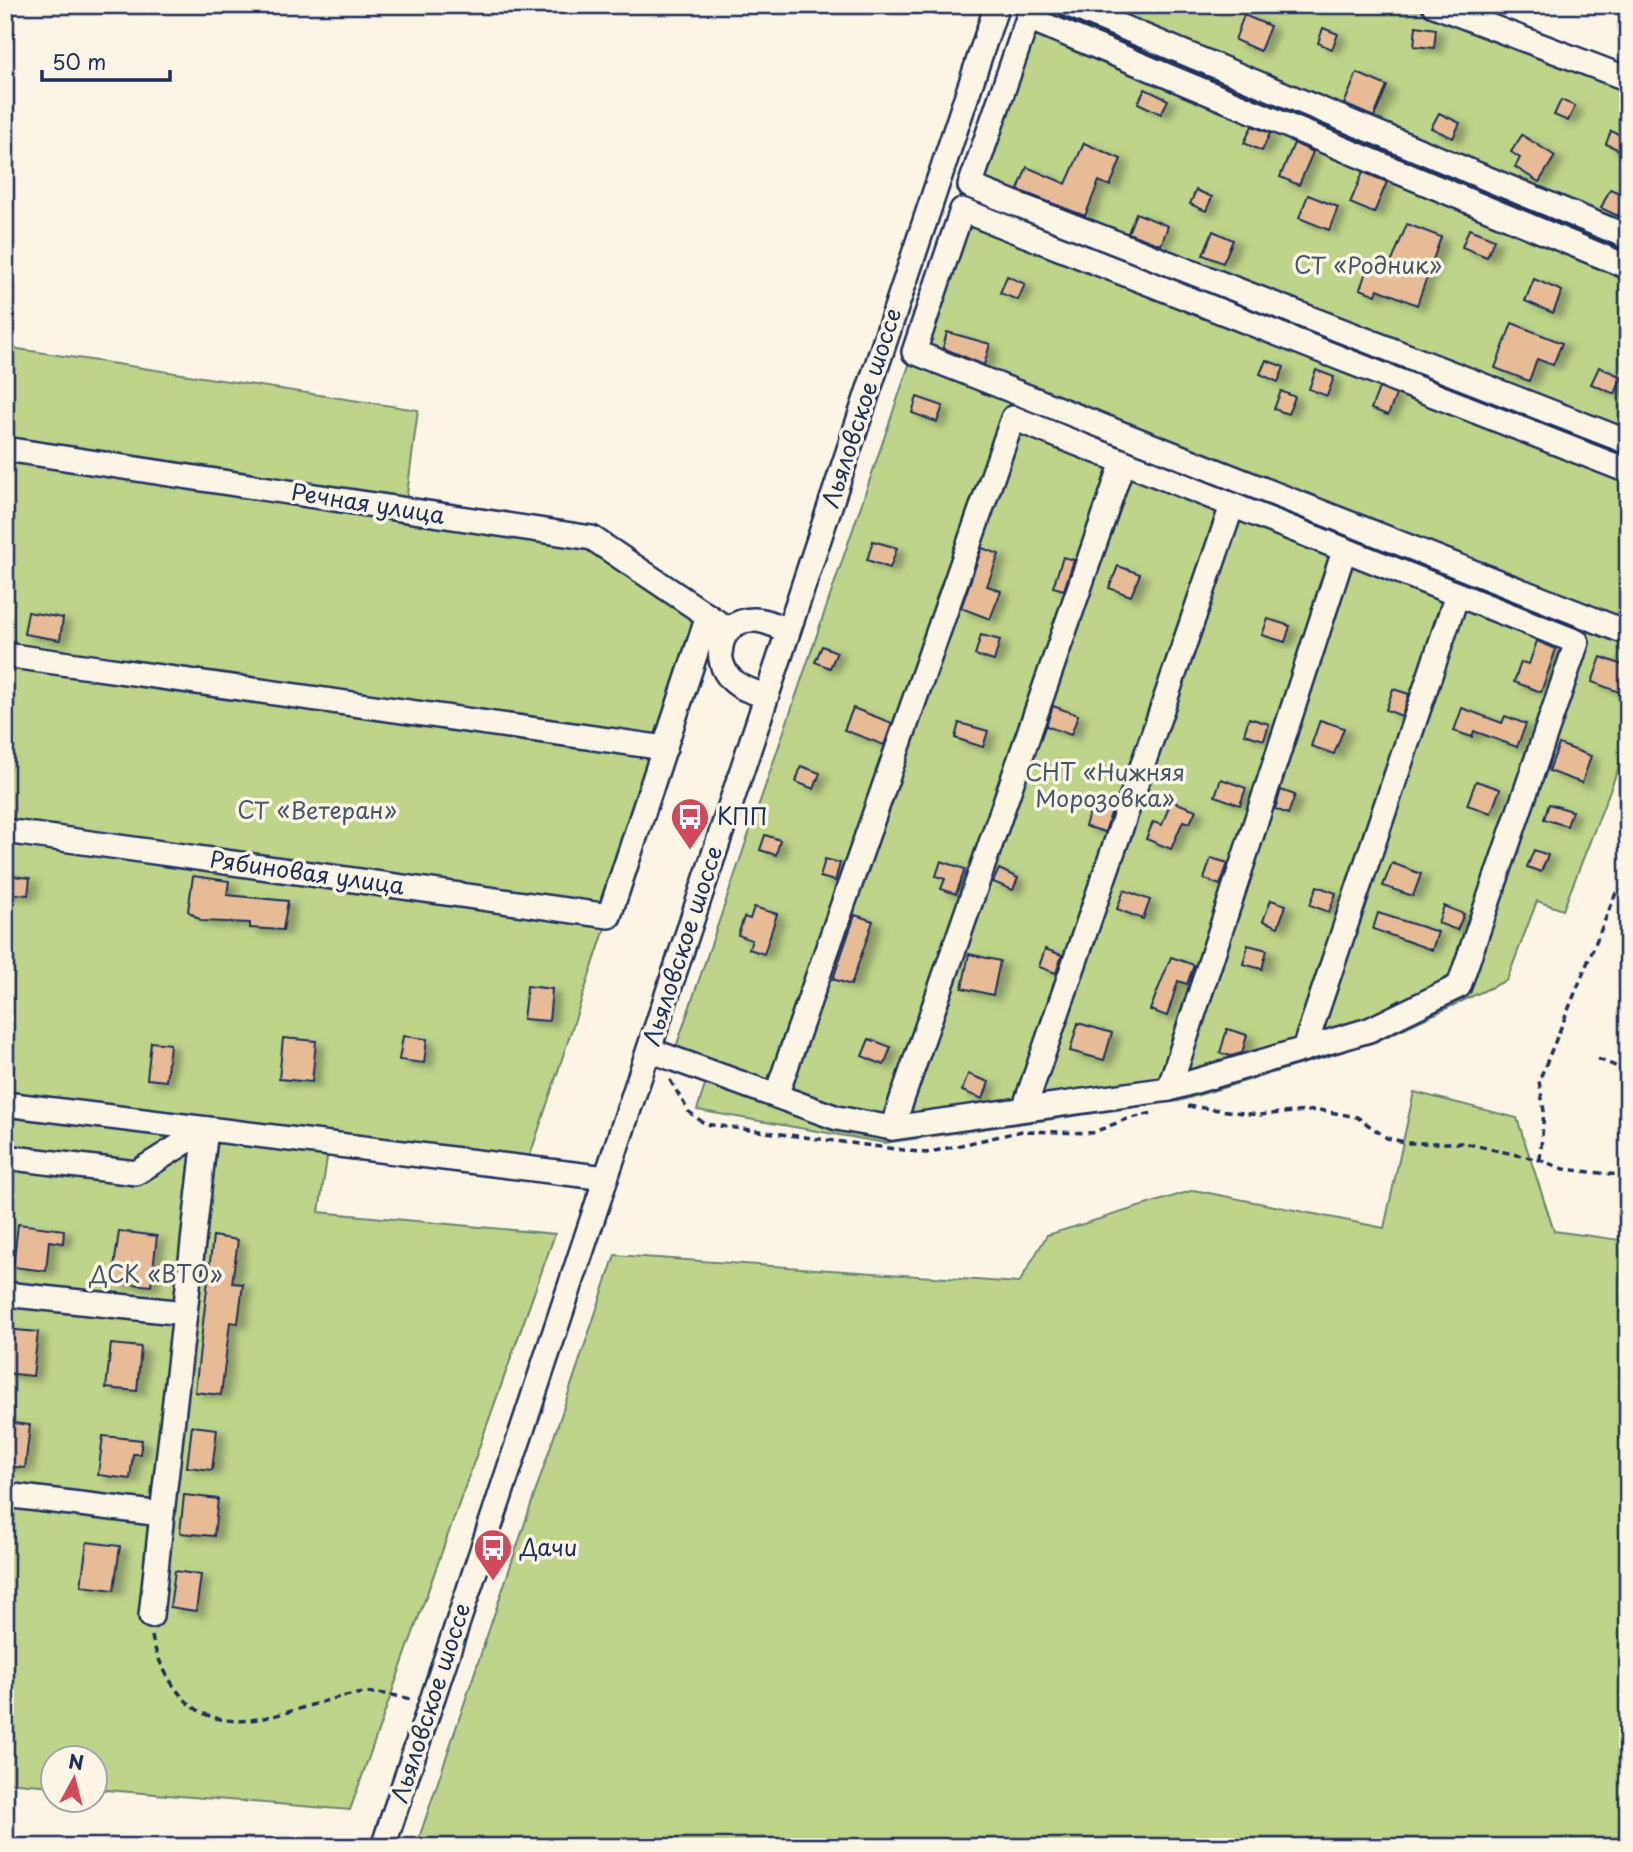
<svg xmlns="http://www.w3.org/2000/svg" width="1633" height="1852" font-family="'Playpen Sans',sans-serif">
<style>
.green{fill:#bdd48a;stroke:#6c8274;stroke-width:2}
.building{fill:#e6bb96;stroke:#1b2f5e;stroke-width:2;filter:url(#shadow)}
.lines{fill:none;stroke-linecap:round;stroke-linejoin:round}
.minor-casing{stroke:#1b2f5e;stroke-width:28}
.path{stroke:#1b2f5e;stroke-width:3.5;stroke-dasharray:7 5;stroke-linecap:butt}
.minor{stroke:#fcf5e5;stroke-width:23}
.labels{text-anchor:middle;stroke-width:7;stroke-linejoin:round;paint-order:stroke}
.park-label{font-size:23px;fill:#445869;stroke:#fcf5e5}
.street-label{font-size:23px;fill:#1b2f5e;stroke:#fcf5e5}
.poi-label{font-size:23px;fill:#1b2f5e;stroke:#fcf5e5;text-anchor:start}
</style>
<defs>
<filter id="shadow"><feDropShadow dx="8" dy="4.5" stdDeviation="3.5" flood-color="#0004"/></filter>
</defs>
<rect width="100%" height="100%" fill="#fcf5e5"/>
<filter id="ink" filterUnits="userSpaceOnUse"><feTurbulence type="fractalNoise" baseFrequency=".0143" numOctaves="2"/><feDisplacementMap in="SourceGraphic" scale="14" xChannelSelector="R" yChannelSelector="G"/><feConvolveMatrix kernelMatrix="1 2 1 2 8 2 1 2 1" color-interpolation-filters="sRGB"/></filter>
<g filter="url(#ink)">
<g class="green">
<path d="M1032,5H1434L1628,79V744L1563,910L1537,901L1507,980L1375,1042L1179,1101L885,1143L697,1110L711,1067L674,1053Z"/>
<path d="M5,347L418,410L405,510L592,538L708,616L526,1168L329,1144L319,1212L555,1234L350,1810L95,1789L94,1758H52V1786L5,1782Z"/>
<path d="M1414,1092L1517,1118L1554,1231L1628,1241V1632L1618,1645L1628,1656V1847H416L615,1255L1019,1283L1047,1235L1194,1190L1384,1228Z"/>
</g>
<g class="building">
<path d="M1244,15L1270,26L1260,51L1235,40Z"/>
<path d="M1416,26L1436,29L1434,48L1414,46Z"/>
<path d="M1323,28L1338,34L1332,49L1318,43Z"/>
<path d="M1357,73L1387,86L1374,117L1344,104Z"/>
<path d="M1145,89L1168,100L1161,114L1138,103Z"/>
<path d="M1561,100L1575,106L1568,121L1554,115Z"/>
<path d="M1439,113L1460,123L1453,138L1431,128Z"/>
<path d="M1252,126L1270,133L1262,151L1244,143Z"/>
<path d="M1611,131L1628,138L1624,152L1606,144Z"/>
<path d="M1522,135L1555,156L1539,182L1515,167L1520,158L1511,152Z"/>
<path d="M1084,143L1121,159L1110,186L1099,181L1085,216L1018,190L1027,167L1066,184Z"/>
<path d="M1294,143L1313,152L1299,185L1280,177Z"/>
<path d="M1363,172L1387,182L1374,213L1350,203Z"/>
<path d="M1610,189L1627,196L1618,216L1601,208Z"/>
<path d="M1196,190L1212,197L1206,211L1190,204Z"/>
<path d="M1308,195L1338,207L1329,230L1299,218Z"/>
<path d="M1136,213L1168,226L1161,245L1128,233Z"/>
<path d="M1407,224L1441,237L1417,305L1378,289L1376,295L1360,289L1369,264L1388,271Z"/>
<path d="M1469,229L1494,239L1487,257L1462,247Z"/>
<path d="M1213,231L1233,240L1223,263L1203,255Z"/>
<path d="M1007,276L1025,284L1018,300L1000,293Z"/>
<path d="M1534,279L1562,291L1553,313L1525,301Z"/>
<path d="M1512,323L1562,343L1553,365L1537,359L1529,381L1495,368Z"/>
<path d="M947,332L990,344L984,365L943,348Z"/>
<path d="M1266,360L1284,367L1278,382L1260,374Z"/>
<path d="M1599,367L1622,377L1615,394L1591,384Z"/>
<path d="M1316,370L1334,377L1327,396L1309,389Z"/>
<path d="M1379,388L1396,395L1388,415L1371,409Z"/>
<path d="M1281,391L1295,397L1288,414L1274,409Z"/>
<path d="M917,397L943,406L937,422L912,413Z"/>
<path d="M873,541L897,548L890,568L867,560Z"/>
<path d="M982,548L999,554L987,586L1001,591L990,619L961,608Z"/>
<path d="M1063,557L1074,560L1064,590L1053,587Z"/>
<path d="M1118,566L1140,574L1131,596L1109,588Z"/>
<path d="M28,612L63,618L60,640L24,634Z"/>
<path d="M1268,619L1290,626L1285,642L1262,635Z"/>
<path d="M981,635L1000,640L994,661L975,655Z"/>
<path d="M1537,641L1556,649L1541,692L1514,682L1521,662L1529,664Z"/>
<path d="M822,646L837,652L830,668L815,662Z"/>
<path d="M1601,657L1628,667L1622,693L1592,682Z"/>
<path d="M1393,689L1409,694L1402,716L1386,710Z"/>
<path d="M1053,706L1078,715L1071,735L1046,726Z"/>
<path d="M853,708L892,723L884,745L844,730Z"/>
<path d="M1462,708L1502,723L1505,716L1526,724L1517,747L1474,731L1472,737L1454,731Z"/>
<path d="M1249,718L1269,724L1264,740L1244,734Z"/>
<path d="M1320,720L1344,728L1334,754L1311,746Z"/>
<path d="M959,723L988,731L983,747L955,738Z"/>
<path d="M1559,744L1591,756L1582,783L1549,771Z"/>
<path d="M801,766L820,773L814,789L796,782Z"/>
<path d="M1221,779L1246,788L1240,805L1215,796Z"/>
<path d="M1476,781L1500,789L1491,813L1467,805Z"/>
<path d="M1281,790L1295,795L1288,814L1275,809Z"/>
<path d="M1171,801L1196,810L1190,823L1183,821L1171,849L1146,839L1153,822L1162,825Z"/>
<path d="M1092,804L1112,810L1105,832L1085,826Z"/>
<path d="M1549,804L1572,811L1567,826L1544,819Z"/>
<path d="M765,835L780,840L776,855L760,850Z"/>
<path d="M1534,850L1548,855L1541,872L1527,867Z"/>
<path d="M1211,858L1228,863L1220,885L1204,879Z"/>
<path d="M825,859L840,863L835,881L820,877Z"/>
<path d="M941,861L965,869L956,894L941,889L945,879L936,876Z"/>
<path d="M1392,863L1421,874L1413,896L1383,886Z"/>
<path d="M999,869L1018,878L1013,890L993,882Z"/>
<path d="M5,875L30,878L28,895L5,893Z"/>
<path d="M193,876L229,881L227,895L288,901L283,930L250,928V923L202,921L188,911Z"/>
<path d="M1317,886L1336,893L1329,912L1310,905Z"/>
<path d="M1124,890L1150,900L1143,919L1117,909Z"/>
<path d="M1271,900L1286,905L1278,927L1263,921Z"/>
<path d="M1444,906L1464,914L1457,930L1438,923Z"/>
<path d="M754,907L777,914L764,954L749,949L752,940L738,935L744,917L750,919Z"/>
<path d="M1378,913L1438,932L1432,950L1373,929Z"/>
<path d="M855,915L873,921L851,985L833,979Z"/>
<path d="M1248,945L1267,950L1262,969L1243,964Z"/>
<path d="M1045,949L1062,955L1056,973L1039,967Z"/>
<path d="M969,954L1000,961L993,995L962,988Z"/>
<path d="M1171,957L1194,965L1187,984L1178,981L1167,1016L1150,1010Z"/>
<path d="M527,986L552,989L549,1021L523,1019Z"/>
<path d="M1078,1023L1112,1033L1104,1060L1070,1051Z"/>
<path d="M1227,1029L1247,1035L1242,1053L1231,1056L1220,1053Z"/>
<path d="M403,1036L427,1039L424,1063L399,1060Z"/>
<path d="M283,1038L316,1041L312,1082L279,1079Z"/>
<path d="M869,1039L891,1047L884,1065L862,1056Z"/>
<path d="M151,1042L170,1044L166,1081L147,1079Z"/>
<path d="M968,1074L989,1082L983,1099L962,1091Z"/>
<path d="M18,1224L64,1230L63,1243L49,1241L46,1271L13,1267Z"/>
<path d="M119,1231L157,1236L151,1286L112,1282Z"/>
<path d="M213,1236L238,1240L232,1283L243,1284L238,1323L230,1322L221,1395L195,1392Z"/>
<path d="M5,1329L38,1332L33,1376L5,1373Z"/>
<path d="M111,1344L141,1347L137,1391L106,1388Z"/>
<path d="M5,1422L30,1425L25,1468L5,1466Z"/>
<path d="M192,1426L217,1429L212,1470L187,1467Z"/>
<path d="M103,1436L142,1440L140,1454H133L130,1479L98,1475Z"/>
<path d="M184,1495L218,1499L214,1536L180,1533Z"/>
<path d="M87,1542L120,1546L114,1590L81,1586Z"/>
<path d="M175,1571L201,1575L196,1611L170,1607Z"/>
</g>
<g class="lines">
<g class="minor-casing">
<g id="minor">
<path d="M1069,5L1628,237"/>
<path d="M1434,5L1628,79"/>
<path d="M1628,267L1028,18L970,186L1628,442"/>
<path d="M5,449L592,538L729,630"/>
<path d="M1628,471L962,210L914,352L1628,633"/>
<path d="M5,655L665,748"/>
<path d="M766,696C754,692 741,689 732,680C711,660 719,621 752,620C764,619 777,626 788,631"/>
<path d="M5,831L609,916L708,616"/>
<path d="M1304,1049L1457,595"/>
<path d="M649,1050L837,1118L892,1128L1169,1089L1369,1030L1459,986L1577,642L1013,418L776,1096"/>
<path d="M1169,1089L1344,551"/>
<path d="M5,1104L606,1178"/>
<path d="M1024,1109L1232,506"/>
<path d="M892,1128L1123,462"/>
<path d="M5,1157L136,1173L206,1129"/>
<path d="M5,1294L185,1313"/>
<path d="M5,1495L162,1514L206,1129"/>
<path d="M151,1616L162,1514"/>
<path d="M383,1847L997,5"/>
</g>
</g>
<g class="path">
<path d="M1598,1059L1628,1071"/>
<path d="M670,1080L689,1112L705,1124L926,1153L1022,1131L1092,1133L1124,1120L1156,1112"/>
<path d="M1188,1106L1258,1115L1319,1110L1357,1117L1387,1138L1409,1143H1464L1540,1160L1564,1169L1628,1176"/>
<path d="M1540,1160L1544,1111L1539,1081L1616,893L1628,888"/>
<path d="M152,1636C155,1653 163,1670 173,1685C221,1757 299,1699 364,1693C381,1692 396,1696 412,1699"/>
</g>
<use href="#minor" class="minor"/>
</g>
</g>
<defs>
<g id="bus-pin" transform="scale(2.0125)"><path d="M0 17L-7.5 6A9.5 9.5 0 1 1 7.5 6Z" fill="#d1495b" stroke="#fcf5e5"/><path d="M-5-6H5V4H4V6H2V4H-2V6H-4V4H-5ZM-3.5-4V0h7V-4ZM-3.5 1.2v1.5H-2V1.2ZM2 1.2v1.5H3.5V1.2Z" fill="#fff"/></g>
</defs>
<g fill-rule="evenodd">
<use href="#bus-pin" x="690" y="817"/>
<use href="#bus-pin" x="493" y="1548"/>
</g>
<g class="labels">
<g class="park-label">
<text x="1368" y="274">СТ «Родник»</text>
<text x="1105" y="781">СНТ «Нижняя<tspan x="1105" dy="26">Морозовка»</tspan></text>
<text x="317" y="819">СТ «Ветеран»</text>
<text x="156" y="1283">ДСК «ВТО»</text>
</g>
<g class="street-label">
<text transform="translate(862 408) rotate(-72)" y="8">Льяловское шоссе</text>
<text transform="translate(368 504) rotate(9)" y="8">Речная улица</text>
<text transform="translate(307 873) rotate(8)" y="8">Рябиновая улица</text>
<text transform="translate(683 946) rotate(-72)" y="8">Льяловское шоссе</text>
<text transform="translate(431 1703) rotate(-72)" y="8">Льяловское шоссе</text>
</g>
<g class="poi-label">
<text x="717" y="825">КПП</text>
<text x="520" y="1556">Дачи</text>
</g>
</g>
<rect width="1633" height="1852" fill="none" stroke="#fcf5e5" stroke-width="28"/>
<rect x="14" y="14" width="1605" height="1824" fill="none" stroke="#1b2f5e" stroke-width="2.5" filter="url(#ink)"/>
<g transform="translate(74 1779) rotate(7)"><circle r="33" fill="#fcf5e5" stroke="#a2a6af" stroke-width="2"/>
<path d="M0-5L12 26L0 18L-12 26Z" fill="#d1495b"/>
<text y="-10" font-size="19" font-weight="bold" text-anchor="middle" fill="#1b2f5e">N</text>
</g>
<path d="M42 70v10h128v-10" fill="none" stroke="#1b2f5e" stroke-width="3.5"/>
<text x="52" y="70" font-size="21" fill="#1b2f5e" stroke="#fcf5e5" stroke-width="5" paint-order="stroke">50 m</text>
</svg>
